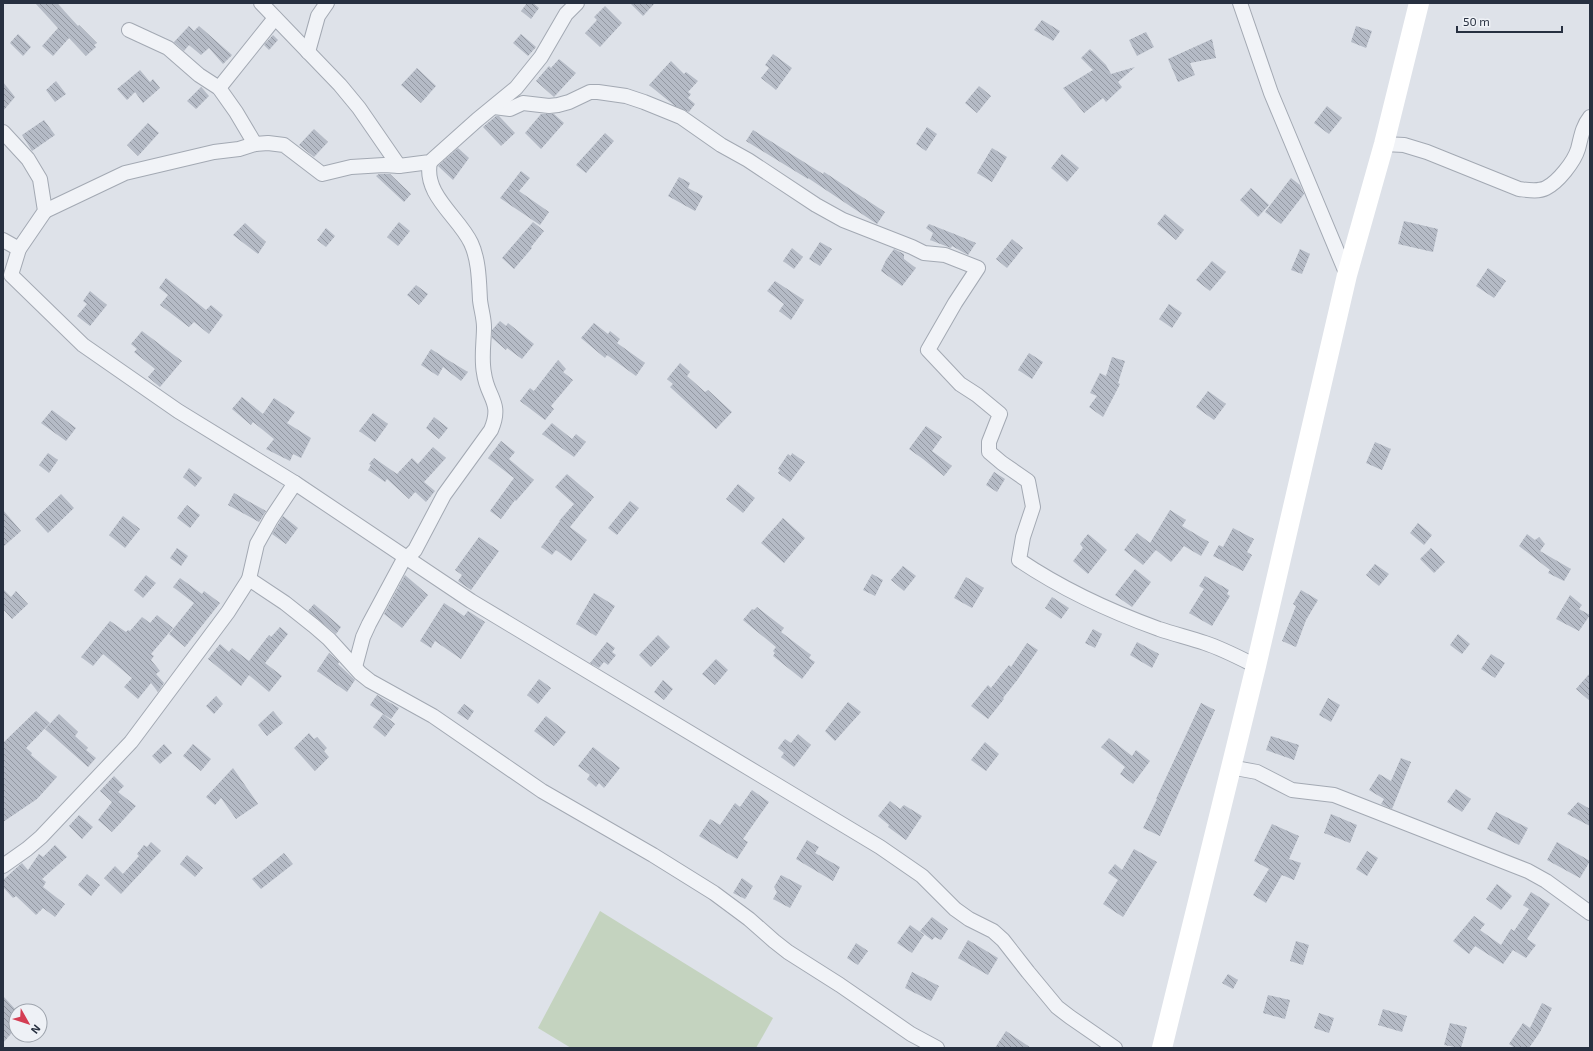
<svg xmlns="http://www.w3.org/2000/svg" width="1593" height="1051" font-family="'Exo 2',sans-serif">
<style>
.garden{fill:#c4d3bf}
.building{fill:url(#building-back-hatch)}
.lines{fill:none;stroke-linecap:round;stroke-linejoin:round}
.street-casing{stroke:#a3a9b3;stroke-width:16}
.street{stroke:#f1f3f7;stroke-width:14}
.secondary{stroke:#fff;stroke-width:20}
</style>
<defs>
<pattern id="building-back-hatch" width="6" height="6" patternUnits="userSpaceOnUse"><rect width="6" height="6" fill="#b5bbc6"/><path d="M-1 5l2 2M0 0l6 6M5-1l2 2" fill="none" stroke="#9398a2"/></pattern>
</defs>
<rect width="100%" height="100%" fill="#dee2e9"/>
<path class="garden" d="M600,911L773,1018L756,1048H571L538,1028Z"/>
<g class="building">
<path d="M35,3H57L78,26L79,25L97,43L94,45L96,47L86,56L69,38L53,56L42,46L58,28Z"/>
<path d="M527,3H533L539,8L531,19L521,11Z"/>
<path d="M630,3H655L643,16Z"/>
<path d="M605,6L622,23L600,47L585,33L597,20L594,17Z"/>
<path d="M1042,20L1060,31L1053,41L1034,30Z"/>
<path d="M189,26L194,31L199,26L232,55L223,64L209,48L201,55L189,45L184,51L174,42Z"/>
<path d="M1356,26L1372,31L1366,48L1351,42Z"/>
<path d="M1146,32L1154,47L1137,56L1129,40Z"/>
<path d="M18,34L31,47L23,56L10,43Z"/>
<path d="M521,34L536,47L528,56L513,43Z"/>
<path d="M273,35L278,40L269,50L264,45Z"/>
<path d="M1212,39L1216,58L1190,63L1195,75L1178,82L1168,59Z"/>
<path d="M1090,49L1106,65L1111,74L1135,67L1118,82L1122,87L1106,102L1103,98L1084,113L1063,88L1093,70L1081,58Z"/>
<path d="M773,54L792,68L776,90L761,78L769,68L765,65Z"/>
<path d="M559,59L576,73L554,97L536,81L549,66L551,68Z"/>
<path d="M671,61L684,74L686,72L698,81L688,92L691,94L688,98L695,104L689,112L675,106L649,85Z"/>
<path d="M417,68L436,86L421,103L401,85Z"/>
<path d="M140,70L150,82L153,79L160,88L143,103L135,92L127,100L117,89Z"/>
<path d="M56,81L66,94L55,102L46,90Z"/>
<path d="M3,82L15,97L3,111Z"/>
<path d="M979,86L991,96L977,113L965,103Z"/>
<path d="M201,87L209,96L196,109L187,101Z"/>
<path d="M1327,106L1342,118L1329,134L1314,123Z"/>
<path d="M541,114H554L564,123L541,149L525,133Z"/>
<path d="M496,116H499L515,133L501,146L483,127Z"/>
<path d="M44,120L55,135L32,151L22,135Z"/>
<path d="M148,123L159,133L138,156L127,145Z"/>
<path d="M927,127L937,134L926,151L916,144Z"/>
<path d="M314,129L328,142L314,157L299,145Z"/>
<path d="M753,130L823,174L824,172L885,212L877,224L808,178V179L746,141Z"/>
<path d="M605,133L614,141L586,173L576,165Z"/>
<path d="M458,148L469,158L453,180L438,166Z"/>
<path d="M992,148L1007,157L992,182L977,173Z"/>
<path d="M1062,154L1079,168L1067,182L1051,168Z"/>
<path d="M521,171L530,178L519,191L549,212L540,225L500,198Z"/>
<path d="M379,174H390L411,194L404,202L376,176Z"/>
<path d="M679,177L690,183L688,188L703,196L695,211L668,196Z"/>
<path d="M1291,178L1300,185L1304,194L1281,224L1265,212Z"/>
<path d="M1251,188L1269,205L1258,217L1240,200Z"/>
<path d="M1165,214L1184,230L1176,240L1157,224Z"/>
<path d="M1404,221L1438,229L1433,252L1398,244Z"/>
<path d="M399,222L410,231L398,246L387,237Z"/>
<path d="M533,222L544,231L531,247L532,248L514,269L502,258Z"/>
<path d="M245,223L266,242L258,254L233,235Z"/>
<path d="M929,224L957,235L976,243L968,255L952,246L951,248L930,240L933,233L926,228Z"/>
<path d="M326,228L335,236L326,247L317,240Z"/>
<path d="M1012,239L1023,248L1007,268L996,259Z"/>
<path d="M820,242L832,249L820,266L809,259Z"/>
<path d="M792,248L803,257L794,269L783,261Z"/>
<path d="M894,249L904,254V259L916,268L902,286L881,271L886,260Z"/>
<path d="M1300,249L1310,254L1302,274L1291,270Z"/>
<path d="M1212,261L1226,272L1210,291L1196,280Z"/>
<path d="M1488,268L1506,281L1494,298L1476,286Z"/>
<path d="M166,278L206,310L211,305L223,315L209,334L194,322L189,327L160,305L168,295L159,288Z"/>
<path d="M775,281L804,300L791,320L779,311L784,304L767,291Z"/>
<path d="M416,285L428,294L419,305L407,295Z"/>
<path d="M90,291L107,305L90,326L77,316L87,304L83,301Z"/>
<path d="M1169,304L1182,313L1172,328L1159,319Z"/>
<path d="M500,321L506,326L508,323L534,344L522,359L507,348L506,350L492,338V330Z"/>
<path d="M594,323L608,334L610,331L620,339L617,343L645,363L636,376L607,355L605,358L581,338Z"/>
<path d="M142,331L182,361L160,387L148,377L155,369L134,352L137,349L131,344Z"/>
<path d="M431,349L448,360L468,372L461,381L443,367L438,376L421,365Z"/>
<path d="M1029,353L1043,362L1032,379L1018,370Z"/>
<path d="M1112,357L1125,361L1118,383L1120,384L1103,417L1089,407L1097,396L1090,393L1100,373L1106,376Z"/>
<path d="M558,360L566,369L563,372L573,380L551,406L554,409L545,420L520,401L530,388L534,391Z"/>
<path d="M680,363L690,372L687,376L705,392L708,390L732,412L716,429L670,387L673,384L667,379Z"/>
<path d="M1208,391L1226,404L1214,420L1196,407Z"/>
<path d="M242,397L263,414L274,398L295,412L287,423L311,438L301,458L293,454L290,461L266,449L274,439L253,422L251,425L232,409Z"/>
<path d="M52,410L76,428L66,441L41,423Z"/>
<path d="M373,413L388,424L375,442L359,431Z"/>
<path d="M434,417L448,428L439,439L426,428Z"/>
<path d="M552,423L572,439L576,434L586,442L574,457L542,434Z"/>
<path d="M926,426L942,437L932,451L952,466L944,476L923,459L909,449Z"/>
<path d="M501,441L515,452L509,459L534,480L516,501L515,500L501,519L490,511L514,478L488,458Z"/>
<path d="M1375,442L1391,449L1382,470L1366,463Z"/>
<path d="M433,447L446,458L424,482L435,491L426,502L415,492L409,499L387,479L385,482L368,470L371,465L369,464L374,458L397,474L412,458L418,464Z"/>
<path d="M48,453L58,460L49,473L39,465Z"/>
<path d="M792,453L805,462L790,482L778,473L780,470L778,469L788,454L791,456Z"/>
<path d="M189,468L202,478L195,487L183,477Z"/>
<path d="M994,472L1005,479L997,492L986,485Z"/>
<path d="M567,474L594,497L570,527L587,540L571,561L556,550L552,555L541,547L560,521H559L574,504L555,487Z"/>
<path d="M738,484L755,498L743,513L726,499Z"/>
<path d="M234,493L266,511L259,522L228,505Z"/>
<path d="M61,494L74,508L48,533L35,519Z"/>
<path d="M630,501L639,508L617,535L608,528Z"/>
<path d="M187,505L200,515L190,528L177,518Z"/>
<path d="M3,510L21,531L3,547Z"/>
<path d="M1170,510L1186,520L1182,526L1209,542L1201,556L1184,546L1171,562L1156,550L1143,565L1124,550L1137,533L1150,543Z"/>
<path d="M123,516L140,529L125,548L109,535Z"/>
<path d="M283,516L298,528L286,544L272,534Z"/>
<path d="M783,518L805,538L784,563L761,543Z"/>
<path d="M1418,523L1432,535L1424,545L1410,533Z"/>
<path d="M1233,528L1254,539L1247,552L1252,555L1243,571L1213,556L1219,545L1223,547Z"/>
<path d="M1088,534L1107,550L1088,574L1073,561L1083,548L1080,544Z"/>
<path d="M1527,534L1535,540L1539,537L1545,544L1540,551L1571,569L1564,581L1548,573L1550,570L1519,546Z"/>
<path d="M479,537L499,551L471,590L458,581L462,575L455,570Z"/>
<path d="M177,548L188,556L181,566L170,558Z"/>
<path d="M1431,548L1445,562L1434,573L1420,559Z"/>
<path d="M1375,564L1389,574L1379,586L1366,575Z"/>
<path d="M903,566L916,576L904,591L891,580Z"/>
<path d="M1135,569L1151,582L1132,607L1115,595Z"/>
<path d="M872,574L883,580L875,596L863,590Z"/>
<path d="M146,575L156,583L143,598L134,590Z"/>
<path d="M405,575L428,595L402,628L384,614Z"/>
<path d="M1205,576L1229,590L1227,594L1230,596L1212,626L1189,613L1204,589L1199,586Z"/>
<path d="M966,577L984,588L972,608L954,598Z"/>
<path d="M180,578L202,594L204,591L220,603L185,647L169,634L194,603L173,587Z"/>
<path d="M3,589L11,597L16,591L28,604L12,619L3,609Z"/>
<path d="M1301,590L1318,600L1306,620L1296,647L1282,641L1296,606L1293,604Z"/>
<path d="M594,593L615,606L596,636L576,624Z"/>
<path d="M1570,595L1582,605L1579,609L1590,615L1579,631L1556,619Z"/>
<path d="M1052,597L1069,608L1061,619L1045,608Z"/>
<path d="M444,603L464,616L468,611L485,622L461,659L435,641L431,648L420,641Z"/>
<path d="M314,604L341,627L336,634L308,611Z"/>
<path d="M757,607L784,628L781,632L811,655L809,658L815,662L802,679L773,656L775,653L773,651L776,647L743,620L752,609L754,610Z"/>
<path d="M157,615L173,628L151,654L154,656L151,660L160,671L156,674L164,683L158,692L151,683L138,699L124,687L132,678L103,654L93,666L81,657L110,621L126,632L128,630L130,631L142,617L150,623Z"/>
<path d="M280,627L288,634L265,663L282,676L269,692L249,675L241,686L208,659L220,644L229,652L232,648L249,661L269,635L271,637Z"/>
<path d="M1093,629L1102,634L1095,648L1085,643Z"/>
<path d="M1458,634L1470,644L1462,654L1450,645Z"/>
<path d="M658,635L670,647L651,667L639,655Z"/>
<path d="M607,642L615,648L612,652L616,655L608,665L604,662L599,668L590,663Z"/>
<path d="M1137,642L1159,654L1152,668L1130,655Z"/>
<path d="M1027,643L1038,650L1018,679L1003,698L1004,699L988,719L971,706L988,685L991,688L1009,665L1011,667Z"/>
<path d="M329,653L339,662L338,664L355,680L347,692L317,671Z"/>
<path d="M1491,654L1505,663L1495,678L1481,669Z"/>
<path d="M716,659L728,670L715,685L702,674Z"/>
<path d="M1590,673V701L1576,689Z"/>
<path d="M539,679L551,688L538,704L527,695Z"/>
<path d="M663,680L673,689L664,700L654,692Z"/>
<path d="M377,695L399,708L391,719L370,705Z"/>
<path d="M216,696L223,704L214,714L206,706Z"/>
<path d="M1328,698L1340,705L1331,722L1319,715Z"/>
<path d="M848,702L861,712L835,741L825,731Z"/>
<path d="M1201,703L1215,710L1160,836L1143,828L1157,799H1156Z"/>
<path d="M464,704L474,711L468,720L457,713Z"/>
<path d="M36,711L50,723L26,748L32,753L31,755L57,777L37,799L3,822V743Z"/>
<path d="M273,711L283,723L267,736L258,725Z"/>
<path d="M59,714L78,732L75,736L88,748L86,750L96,758L88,767L45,729Z"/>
<path d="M383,714L395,724L385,737L373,727Z"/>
<path d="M546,716L566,732L554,746L534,731Z"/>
<path d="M309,733L314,739L317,737L327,748L324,751L329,757L315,771L294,748Z"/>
<path d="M798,734L811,745L794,767L781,757L784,753L778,748L785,739L791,743Z"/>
<path d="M1271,736L1299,745L1294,760L1266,750Z"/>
<path d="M1109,738L1132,756L1136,750L1150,761L1133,784L1120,774L1125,767L1101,747Z"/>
<path d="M985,742L999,754L986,771L971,760Z"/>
<path d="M164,744L172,753L160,764L152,756Z"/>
<path d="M193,744L211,759L201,771L183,756Z"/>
<path d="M593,747L620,768L604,788L599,783L596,787L587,779L590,775L578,766Z"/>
<path d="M1401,758L1411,762L1392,809L1381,804L1384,799L1369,790L1379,774L1391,781Z"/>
<path d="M233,768L258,804L236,819L221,798L215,805L206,797Z"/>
<path d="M114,776L124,786L118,792L136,806L112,832L98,820L112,802L100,791Z"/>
<path d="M1456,789L1471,799L1462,812L1447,802Z"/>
<path d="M752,790L769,802L743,839L748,842L737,859L699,836L710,819L720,825L735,803L740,807Z"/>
<path d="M890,801L900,809L904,805L922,816L906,840L888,827L889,825L878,816Z"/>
<path d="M1578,802L1590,809V826L1567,814Z"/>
<path d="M1496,812L1528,828L1519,845L1487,829Z"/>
<path d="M1331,814L1357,825L1350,843L1324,833Z"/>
<path d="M79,815L93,827L82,839L69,826Z"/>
<path d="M1272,824L1299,836L1289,859L1301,863L1294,880L1282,875L1266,903L1253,895L1269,869L1254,861Z"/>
<path d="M807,840L819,847L815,853L840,867L833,881L796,859Z"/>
<path d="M151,842L161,851L121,894L104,878L115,866L123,874L139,856L137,854L144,845L147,847Z"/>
<path d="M1557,842L1590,861L1580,878L1547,860Z"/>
<path d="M55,845L67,857L42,879L46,882L43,887L65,904L55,917L43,908L36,915L16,896L13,898L3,887V880L22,863L28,870L39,854L43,857Z"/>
<path d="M1134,849L1157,862L1123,917L1103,904L1118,880L1108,873L1115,864L1122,870Z"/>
<path d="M1367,851L1378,858L1367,876L1356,869Z"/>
<path d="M284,853L293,864L261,889L252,879Z"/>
<path d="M187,855L203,868L195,877L180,864Z"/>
<path d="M87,874L100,885L91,896L78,885Z"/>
<path d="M781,875L802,886L790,908L773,899L777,892L774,887Z"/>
<path d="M742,878L753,886L745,899L733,893Z"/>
<path d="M1497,884L1512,896L1501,910L1486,899Z"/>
<path d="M1531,892L1550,904L1527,939L1536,945L1526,958L1513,950L1503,964L1475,946L1469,954L1453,941L1474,916L1485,924L1480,930L1501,945L1511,929L1514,931L1529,909L1523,905Z"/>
<path d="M932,917L948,929L941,940L935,937L932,940L920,931Z"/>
<path d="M910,925L924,935L912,953L897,943Z"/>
<path d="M968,940L998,958L988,975L958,958Z"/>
<path d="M1296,941L1309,945L1303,965L1290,961Z"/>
<path d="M856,943L868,951L858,965L847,958Z"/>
<path d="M912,972L939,986L931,1001L905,988Z"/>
<path d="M1228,974L1238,980L1233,989L1222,983Z"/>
<path d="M1268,995L1290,1000L1285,1019L1263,1013Z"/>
<path d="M3,996L17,1011L16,1028L3,1043Z"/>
<path d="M1542,1003L1552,1008L1540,1032L1529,1048H1515L1509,1044L1523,1023L1530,1028Z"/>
<path d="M1383,1009L1407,1016L1402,1032L1378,1025Z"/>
<path d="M1319,1013L1334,1018L1329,1033L1314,1028Z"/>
<path d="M1450,1023L1467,1027L1461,1048L1444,1045Z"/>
<path d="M1006,1031L1031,1048H995Z"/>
</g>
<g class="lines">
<g class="street-casing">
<g id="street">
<path d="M261,3L340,85L359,108L399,166"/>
<path d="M1240,3L1271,93L1347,275"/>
<path d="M129,30L168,48L199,75L219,88L236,112L255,144"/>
<path d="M308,52L318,16L327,3"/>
<path d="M219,88L275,18"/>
<path d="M494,107L510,109L523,103L549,106L558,105L569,102L590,92H598L626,96L644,102L681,117L721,145L748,160L816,205L843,220L912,247L924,253L945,255L978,268L955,303L928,350L960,384L977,395L1000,414L989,442V452L1002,463L1028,481L1033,507L1023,537L1019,560C1062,589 1109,611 1159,629C1174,634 1190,638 1205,643C1223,649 1240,658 1256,666"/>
<path d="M3,132L28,159L40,179L45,211L19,249L11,275L83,345L178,411L295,483L471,601L880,847L922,876L955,909L969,919L993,931L1003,940L1028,972L1057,1007L1070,1017L1115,1048"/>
<path d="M1384,144L1404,145L1427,152L1519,189C1528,190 1538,192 1546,188C1558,182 1574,162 1578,149C1581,138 1582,127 1590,117"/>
<path d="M45,211L125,173L214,152L239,149L255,144L268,143L284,145L322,174L351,167L384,165L399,166L430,162L477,120L516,88L541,57L566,14L577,3"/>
<path d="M3,240L19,249"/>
<path d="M249,579L285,603L314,626L329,639L360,673L370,681L433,716L542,791L653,855L714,893L749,919L774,941L788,952L840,985L911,1034L937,1048"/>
<path d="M355,667L363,637L369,624L405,557L409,556L415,550L444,495L491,430C503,402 487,398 484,373C481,358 484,342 484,327C484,318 481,309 480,300C479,282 479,260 471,243C459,217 423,195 430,162"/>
<path d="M1230,767L1257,772L1292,790L1334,795L1528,871L1546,881L1590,913"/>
<path d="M3,866L27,849L41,837L131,742L228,612L249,579L257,544L271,519L295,483"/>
</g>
</g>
<use href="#street" class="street"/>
<path class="secondary" d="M1162,1048L1256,666L1347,275L1384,144L1419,3"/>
</g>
<rect width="1593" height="1051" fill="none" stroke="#273040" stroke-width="8"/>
<g transform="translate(28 1023) rotate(129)"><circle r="19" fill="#eef1f6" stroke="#9ea4ad"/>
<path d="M0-3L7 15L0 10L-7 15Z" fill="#d43d53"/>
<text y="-6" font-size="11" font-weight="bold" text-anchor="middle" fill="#273040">N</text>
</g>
<path d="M1457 26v6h105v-6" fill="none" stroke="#273040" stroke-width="2"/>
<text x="1463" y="26" font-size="12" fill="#273040" stroke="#eef1f6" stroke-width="3" paint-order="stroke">50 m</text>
</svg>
